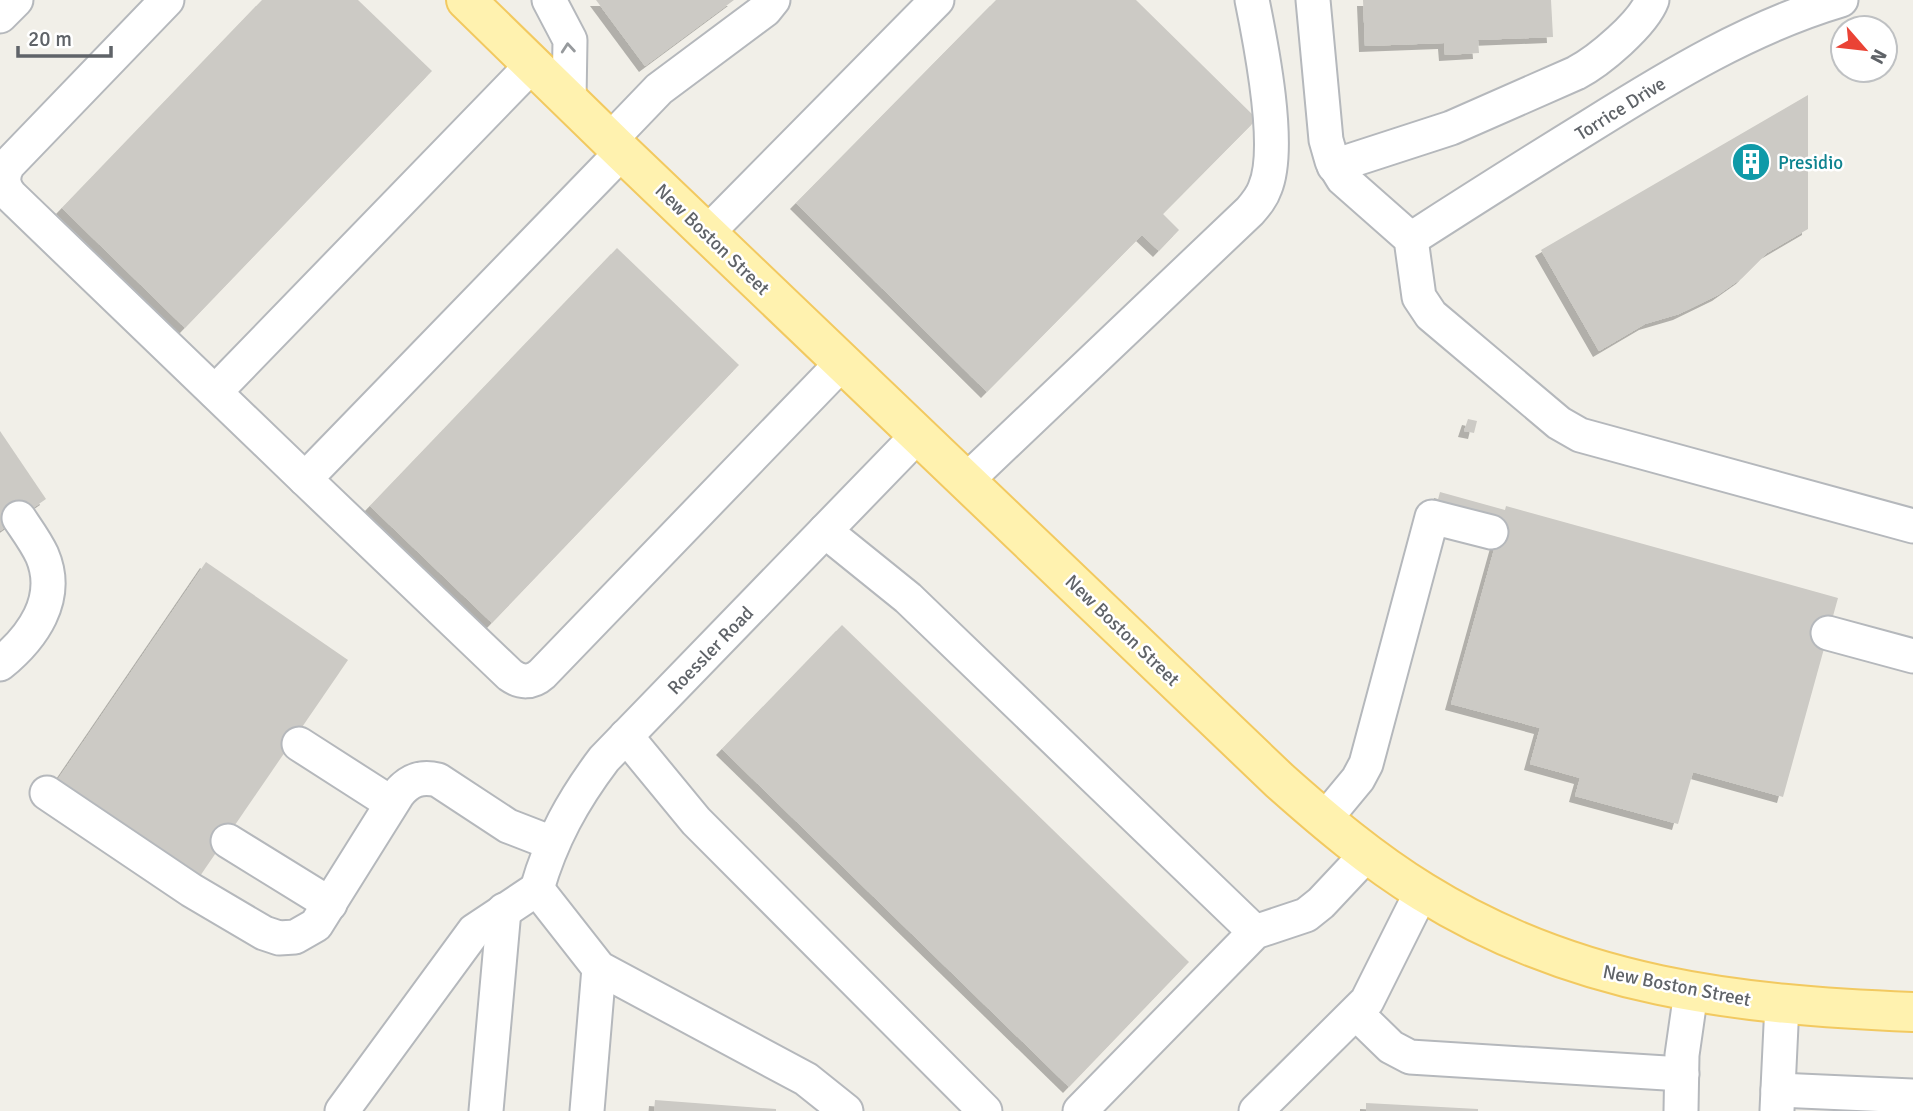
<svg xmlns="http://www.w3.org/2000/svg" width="1913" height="1111" font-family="Signika,sans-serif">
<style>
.building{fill:#cccac5;filter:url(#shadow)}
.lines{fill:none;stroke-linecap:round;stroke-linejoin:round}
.minor-casing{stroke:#b5b8bc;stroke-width:37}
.major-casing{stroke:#f2c960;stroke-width:42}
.minor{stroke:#fff;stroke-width:33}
.major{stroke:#fff2af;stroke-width:38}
.oneway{stroke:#979a9d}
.labels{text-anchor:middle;stroke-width:5;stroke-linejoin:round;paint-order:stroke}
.street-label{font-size:19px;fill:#5f6368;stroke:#fff}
.culture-label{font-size:19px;fill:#0d838f;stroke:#fff;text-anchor:start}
</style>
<defs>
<filter id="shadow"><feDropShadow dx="-6" dy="6" stdDeviation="0" flood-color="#0004"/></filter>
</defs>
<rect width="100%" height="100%" fill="#f1efe8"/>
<g class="building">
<path d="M262,0H358L432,71L185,328L62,208Z"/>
<path d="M596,0H734L645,66Z"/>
<path d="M996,0H1136L1257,119L1163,214L1179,230L1159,251L1142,235L987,392L796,203Z"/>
<path d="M1363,0H1551L1553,37L1478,40L1479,53L1445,55L1444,43L1365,46Z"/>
<path d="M1808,95V229L1767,253L1742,278L1718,295L1679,314L1645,324L1599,351L1541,250Z"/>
<path d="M617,248L739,365L492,623L370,506Z"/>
<path d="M1468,419L1477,421L1474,433L1464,431Z"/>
<path d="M0,431L46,499L0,531Z"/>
<path d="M1440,492L1505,510L1506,506L1838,598L1783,797L1693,772L1678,824L1575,796L1580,778L1530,764L1540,728L1451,704L1502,521L1437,503Z"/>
<path d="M206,562L348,660L198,879L56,782Z"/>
<path d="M842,625L1189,962L1069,1087L722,749Z"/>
<path d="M655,1100L776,1109V1111H654Z"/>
<path d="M1366,1103L1478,1109V1111H1366Z"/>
</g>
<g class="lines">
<g class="minor-casing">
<g id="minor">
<path d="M167,0L8,165C2,176 2,186 11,196L305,479"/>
<path d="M549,0L570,40L569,100"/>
<path d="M1313,0L1326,140L1332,161L1343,179L1411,239L1419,297L1431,315L1559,423L1580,435L1913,526"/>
<path d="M0,16L16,0"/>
<path d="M610,140L659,89L765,10L773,0"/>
<path d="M622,152L305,479L510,675C521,683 532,683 542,674L843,362"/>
<path d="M1334,166L1451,128L1576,73C1599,61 1643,24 1652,0"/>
<path d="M707,233L937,0"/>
<path d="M1411,239C1470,201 1530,163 1590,126C1670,76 1750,27 1841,0"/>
<path d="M215,392L533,64"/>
<path d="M966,481L1250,211C1256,204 1262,197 1265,188C1282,148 1261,44 1252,0"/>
<path d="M825,531L908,598L1255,932"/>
<path d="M1828,633L1913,656"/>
<path d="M0,664C32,638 61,599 42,555C36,542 27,530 19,518"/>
<path d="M626,736L696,821L985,1111"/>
<path d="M299,744L391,803"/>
<path d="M47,793L191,890L264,933L279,938L295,937L316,925L398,794C409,780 421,776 438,780L508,826L552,843"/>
<path d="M1324,820L1358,779L1366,764L1432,517L1491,532"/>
<path d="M228,841L330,904"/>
<path d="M537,889C551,840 573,800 604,759L918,435"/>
<path d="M537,889L599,968L806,1079L846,1111"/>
<path d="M1356,1013L1391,1047L1410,1057L1682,1074"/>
<path d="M1778,1090L1913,1096"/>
<path d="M1777,1110L1782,1004"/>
<path d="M342,1111L474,931L537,889"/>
<path d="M486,1111L504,910"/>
<path d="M587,1111L599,968"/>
<path d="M1080,1111L1255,932L1306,915L1321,903L1367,854"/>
<path d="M1256,1111L1367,1001L1422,891"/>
<path d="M1681,1111L1682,1055L1691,992"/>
</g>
</g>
<g class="major-casing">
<path id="major" d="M466,0L622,152L1280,781C1325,821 1371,860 1423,892C1576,987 1737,1005 1913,1012"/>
</g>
<use href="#minor" class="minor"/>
<use href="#major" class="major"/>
</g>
<defs><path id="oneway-chevron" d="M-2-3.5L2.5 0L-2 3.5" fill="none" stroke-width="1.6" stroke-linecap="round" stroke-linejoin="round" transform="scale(1.75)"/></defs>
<use class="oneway" href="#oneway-chevron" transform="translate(568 48) rotate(-95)"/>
<defs>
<g id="building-disc" transform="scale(2.0125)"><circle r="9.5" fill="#0f9aa8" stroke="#fff"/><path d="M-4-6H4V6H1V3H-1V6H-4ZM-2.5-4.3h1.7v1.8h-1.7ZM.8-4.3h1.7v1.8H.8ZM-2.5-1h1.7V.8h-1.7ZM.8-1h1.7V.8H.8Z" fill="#fff"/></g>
</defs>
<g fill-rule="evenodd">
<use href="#building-disc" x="1751" y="162"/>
</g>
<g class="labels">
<g class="street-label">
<text transform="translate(1620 108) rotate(-32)" y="7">Torrice Drive</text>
<text transform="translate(713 239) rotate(44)" y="7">New Boston Street</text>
<text transform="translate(1123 630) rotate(44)" y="7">New Boston Street</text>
<text transform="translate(710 650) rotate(-46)" y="7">Roessler Road</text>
<text transform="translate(1677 985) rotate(11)" y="7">New Boston Street</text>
</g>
<g class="culture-label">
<text x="1778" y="169">Presidio</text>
</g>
</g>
<g transform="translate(1864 49) rotate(118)"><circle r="33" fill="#ffffff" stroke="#bfc1c3" stroke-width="2"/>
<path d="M0-5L12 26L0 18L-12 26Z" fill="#ea4335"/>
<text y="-10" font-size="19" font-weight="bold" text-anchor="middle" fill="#5f6368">N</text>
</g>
<path d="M18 46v10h93v-10" fill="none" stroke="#5f6368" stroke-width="3.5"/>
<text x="28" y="46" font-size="21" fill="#5f6368" stroke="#ffffff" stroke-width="5" paint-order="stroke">20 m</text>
</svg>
